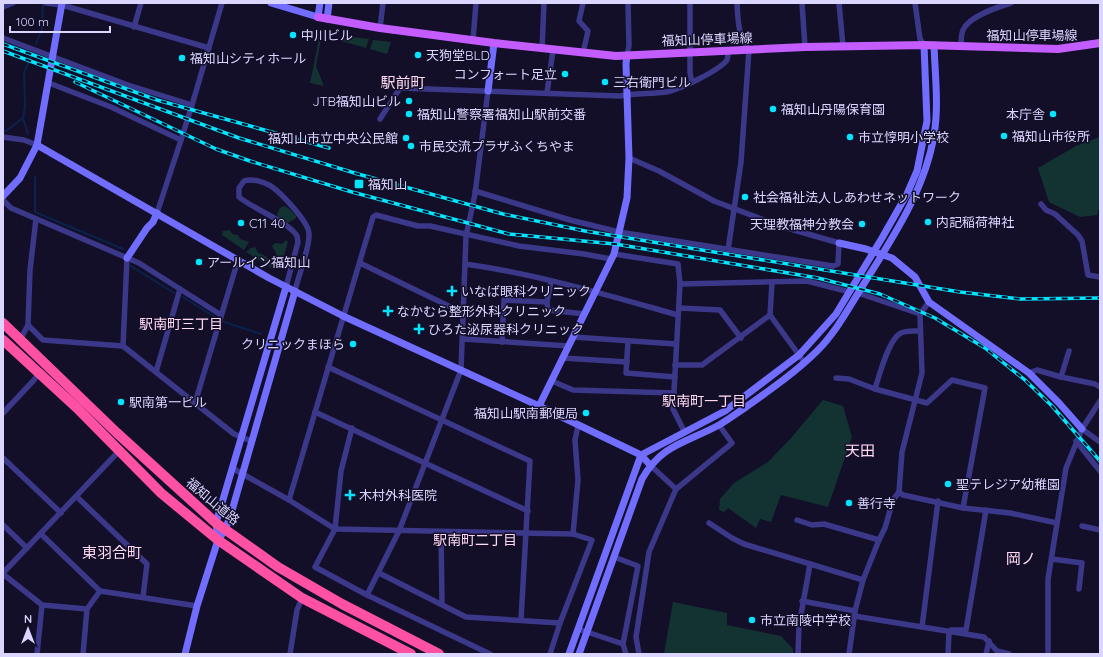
<svg xmlns="http://www.w3.org/2000/svg" width="1103" height="657" font-family="Quicksand,'Noto Sans JP',sans-serif">
<style>
.green{fill:#123332}
.lines{fill:none;stroke-linecap:round;stroke-linejoin:round}
.stream{stroke:#0a224c;stroke-width:2}
.street{stroke:#3b3889;stroke-width:5.5}
.secondary{stroke:#716dff;stroke-width:7}
.primary{stroke:#c35dff;stroke-width:8}
.highway{stroke:#ff51a4;stroke-width:10}
.rail-casing{stroke:#02e5ff;stroke-width:3.5}
.rail{stroke:#130f29;stroke-width:2;stroke-dasharray:6;stroke-linecap:butt}
.poi-dot{fill:#02e5ff;stroke:#130f29;stroke-width:1.5}
.labels{text-anchor:middle;stroke-width:3;stroke-linejoin:round;paint-order:stroke}
.poi-label{font-size:13px;fill:#dbd6ff;stroke:#130f29;text-anchor:start}
.street-label{font-size:13px;fill:#dbd6ff;stroke:#130f29}
.neighbourhood-label{font-size:14px;fill:#ffd8f1;stroke:#130f29}
.quarter-label{font-size:15px;fill:#ffd8f1;stroke:#130f29}
</style>
<rect width="100%" height="100%" fill="#130f29"/>
<g class="green">
<path d="M342,36L369,39L366,48L341,41Z"/>
<path d="M319,39H321L316,66L324,86L310,83Z"/>
<path d="M373,40L391,42L387,54L370,49Z"/>
<path d="M1100,137V205L1097,215L1080,217L1049,202L1038,168L1076,146Z"/>
<path d="M284,206L288,208L296,216V218L288,223L279,218L277,214L280,208Z"/>
<path d="M230,230L232,234L238,235L240,239L249,242L244,250L222,235L223,231Z"/>
<path d="M286,240L288,242L282,263L279,264L276,253L272,246L275,243L282,244Z"/>
<path d="M255,247L258,253C266,255 268,258 273,266L270,267L246,252L251,248Z"/>
<path d="M823,400L843,406L852,437L828,507L781,495L771,522L760,519L756,528L728,508L724,512L719,510L720,499L734,483L768,462L791,438Z"/>
<path d="M673,602L727,613V625L781,636L793,649V654H664Z"/>
</g>
<g class="lines">
<g class="stream">
<path d="M36,44L42,29L43,3"/>
<path d="M23,118L28,134"/>
<path d="M3,131H6L23,118L25,107L24,73L32,54"/>
<path d="M35,177V212L123,249"/>
<path d="M131,266L174,293"/>
<path d="M183,297L215,317"/>
<path d="M224,322L261,334"/>
</g>
<g class="street">
<path d="M46,3L62,5L209,48"/>
<path d="M690,3V73L692,82"/>
<path d="M802,3L805,47"/>
<path d="M839,3L843,46"/>
<path d="M915,3L920,39L924,45"/>
<path d="M3,7L13,3"/>
<path d="M134,27L141,3"/>
<path d="M380,28L383,3"/>
<path d="M3,38L128,85L192,105L222,3"/>
<path d="M473,40L476,3"/>
<path d="M961,46C961,41 961,35 963,30C969,16 998,7 1011,3"/>
<path d="M542,49L544,3"/>
<path d="M583,53L588,31L579,21L583,3"/>
<path d="M627,55L629,46L628,3"/>
<path d="M49,83L111,107L181,140L157,213"/>
<path d="M399,85L400,88L620,96C635,93 651,94 666,92C679,90 720,70 727,60C728,57 728,54 728,51"/>
<path d="M547,93L553,50"/>
<path d="M380,119L400,88"/>
<path d="M3,137L24,140L37,145"/>
<path d="M181,140L192,105"/>
<path d="M475,191L570,220L619,232L833,266L838,264L839,243L780,226L714,201L659,171L629,158"/>
<path d="M3,200L11,208L139,263L221,315"/>
<path d="M1041,204L1046,210L1055,214L1078,235L1082,241L1088,275L1100,277"/>
<path d="M728,250L741,162L749,50C738,35 738,21 737,3"/>
<path d="M614,254L678,264L680,284L673,409L684,431"/>
<path d="M360,263L463,313"/>
<path d="M465,264C537,274 607,295 678,315"/>
<path d="M772,283L770,315L804,362"/>
<path d="M680,284L807,281L850,292"/>
<path d="M286,287L298,242L297,236C289,222 253,209 239,197V188L244,181C252,178 264,182 271,186C281,193 309,222 309,234C310,248 298,276 295,291"/>
<path d="M858,293L920,314"/>
<path d="M547,302L548,310L585,314"/>
<path d="M679,308L720,310L741,338"/>
<path d="M28,325L43,340L123,346L234,434L251,441"/>
<path d="M920,331C914,331 906,330 901,333C889,338 879,376 875,389L927,403L952,380L985,388L963,508"/>
<path d="M573,337L676,344"/>
<path d="M463,339L569,346"/>
<path d="M20,340L28,325L30,270L36,219"/>
<path d="M628,341L626,373L675,377"/>
<path d="M502,342L504,300L547,302L551,281"/>
<path d="M123,346L127,258"/>
<path d="M563,358L627,362"/>
<path d="M675,365H702L770,315"/>
<path d="M328,367L530,461L521,620"/>
<path d="M156,372L180,289"/>
<path d="M1029,373L1037,370L1061,377L1095,384L1100,387"/>
<path d="M1061,377L1069,351"/>
<path d="M836,378L849,379L875,389"/>
<path d="M552,381L573,390L674,393"/>
<path d="M195,403L238,260"/>
<path d="M315,412L528,511"/>
<path d="M3,413L34,380L40,371"/>
<path d="M352,428L341,471L335,529L315,567L367,595L490,654"/>
<path d="M1082,429L1100,442"/>
<path d="M1076,441L1100,471"/>
<path d="M3,458L61,513"/>
<path d="M650,465L676,489"/>
<path d="M232,468L289,500L335,529L573,534L592,540L560,623L550,654"/>
<path d="M899,492L903,495L963,508L1010,513L1057,523"/>
<path d="M77,497L147,564L143,597"/>
<path d="M289,500L373,217L376,215L418,226H430L519,246L584,254L611,259"/>
<path d="M797,520L812,525L824,524L879,540"/>
<path d="M709,523L732,538L744,544L863,580"/>
<path d="M3,525L27,548"/>
<path d="M1082,526L1100,530"/>
<path d="M441,532L442,603"/>
<path d="M41,534L100,591L197,606"/>
<path d="M573,534L578,480L575,440L578,426"/>
<path d="M614,557L638,566L623,644"/>
<path d="M1052,559L1082,563L1079,589"/>
<path d="M3,573L119,451"/>
<path d="M379,573L466,617L560,623"/>
<path d="M3,574L42,605L87,609L100,591"/>
<path d="M367,595L399,531L461,370L466,236L475,194L488,91"/>
<path d="M802,601L855,611"/>
<path d="M854,616L984,637L997,651L1009,654"/>
<path d="M922,627L938,501"/>
<path d="M578,629L623,644L626,654"/>
<path d="M951,630H966L986,510"/>
<path d="M37,654L42,605"/>
<path d="M83,654L87,609"/>
<path d="M290,654L297,610L302,598"/>
<path d="M639,654L636,637L649,552L676,489L732,443L719,425"/>
<path d="M798,654L799,626L810,564"/>
<path d="M849,654L855,611L863,580L879,540L885,528L893,500L899,492L902,452L922,373L920,314L929,302"/>
<path d="M948,654L949,632"/>
<path d="M986,654L989,641"/>
<path d="M1048,654V579L1066,468L1082,429L1100,401"/>
</g>
<g class="secondary">
<path d="M271,3L318,17L320,3"/>
<path d="M327,19L329,3"/>
<path d="M488,91L494,43"/>
<path d="M37,145L269,278L343,316L539,406L641,455L650,465"/>
<path d="M3,196L20,178L37,145L62,3"/>
<path d="M839,243L866,249L892,258L915,277L929,302L1029,373L1059,403L1082,429"/>
<path d="M127,258L147,228L153,222L157,213"/>
<path d="M539,406L614,254L627,198L629,158L626,64L627,55"/>
<path d="M218,540L225,530L231,514L295,291"/>
<path d="M185,654L197,606L218,540L216,523L286,287"/>
<path d="M569,654L641,455L725,411L799,355L836,314L882,238L907,194L917,171L927,121L924,45"/>
<path d="M579,654L642,479C662,444 686,443 719,425C728,420 737,413 746,407C770,390 797,371 817,351C836,332 848,309 862,287C891,240 925,191 934,135C939,106 935,75 934,45"/>
</g>
<path class="primary" d="M318,17L380,28L494,43L616,56L805,47L924,45L1058,49L1100,43"/>
<g class="highway">
<path d="M3,323L117,433L216,523L278,567L342,604L439,654"/>
<path d="M3,340L77,408L161,493L218,540L302,598L411,654"/>
</g>
<g class="rail-casing">
<g id="rail">
<path d="M3,44L157,100L329,148"/>
<path d="M3,51L239,138L358,174L503,214L585,231L960,292L1021,299L1100,298"/>
<path d="M75,82L216,149L250,161L352,192L509,234L615,244L818,278L880,294L935,318L985,348L1025,380L1052,406L1100,461"/>
</g>
</g>
<use href="#rail" class="rail"/>
</g>
<g class="poi-dot">
<circle cx="293" cy="35" r="4"/>
<circle cx="418" cy="55" r="4"/>
<circle cx="182" cy="58" r="4"/>
<circle cx="565" cy="74" r="4"/>
<circle cx="605" cy="82" r="4"/>
<circle cx="409" cy="101" r="4"/>
<circle cx="773" cy="109" r="4"/>
<circle cx="409" cy="114" r="4"/>
<circle cx="1053" cy="114" r="4"/>
<circle cx="1004" cy="136" r="4"/>
<circle cx="850" cy="137" r="4"/>
<circle cx="406" cy="138" r="4"/>
<circle cx="411" cy="146" r="4"/>
<rect x="354" y="179" width="10" height="10" rx="2"/>
<circle cx="745" cy="197" r="4"/>
<circle cx="928" cy="222" r="4"/>
<circle cx="241" cy="223" r="4"/>
<circle cx="862" cy="224" r="4"/>
<circle cx="199" cy="262" r="4"/>
<path d="M450 285h4v4h4v4h-4v4h-4v-4h-4v-4h4z"/>
<path d="M386 305h4v4h4v4h-4v4h-4v-4h-4v-4h4z"/>
<path d="M417 323h4v4h4v4h-4v4h-4v-4h-4v-4h4z"/>
<circle cx="353" cy="344" r="4"/>
<circle cx="121" cy="402" r="4"/>
<circle cx="586" cy="413" r="4"/>
<circle cx="948" cy="484" r="4"/>
<path d="M348 489h4v4h4v4h-4v4h-4v-4h-4v-4h4z"/>
<circle cx="849" cy="503" r="4"/>
<circle cx="752" cy="620" r="4"/>
</g>
<g class="labels">
<g class="poi-label">
<text x="301" y="40">中川ビル</text>
<text x="426" y="60">天狗堂BLD</text>
<text x="190" y="63">福知山シティホール</text>
<text x="557" y="79" text-anchor="end">コンフォート足立</text>
<text x="613" y="87">三右衛門ビル</text>
<text x="401" y="106" text-anchor="end">JTB福知山ビル</text>
<text x="781" y="114">福知山丹陽保育園</text>
<text x="417" y="119">福知山警察署福知山駅前交番</text>
<text x="1045" y="119" text-anchor="end">本庁舎</text>
<text x="1012" y="141">福知山市役所</text>
<text x="858" y="142">市立惇明小学校</text>
<text x="398" y="143" text-anchor="end">福知山市立中央公民館</text>
<text x="419" y="151">市民交流プラザふくちやま</text>
<text x="368" y="189">福知山</text>
<text x="753" y="202">社会福祉法人しあわせネットワーク</text>
<text x="936" y="227">内記稲荷神社</text>
<text x="249" y="228">C11 40</text>
<text x="854" y="229" text-anchor="end">天理教福神分教会</text>
<text x="207" y="267">アールイン福知山</text>
<text x="461" y="296">いなば眼科クリニック</text>
<text x="397" y="316">なかむら整形外科クリニック</text>
<text x="428" y="334">ひろた泌尿器科クリニック</text>
<text x="345" y="349" text-anchor="end">クリニックまほら</text>
<text x="129" y="407">駅南第一ビル</text>
<text x="578" y="418" text-anchor="end">福知山駅南郵便局</text>
<text x="956" y="489">聖テレジア幼稚園</text>
<text x="359" y="500">木村外科医院</text>
<text x="857" y="508">善行寺</text>
<text x="760" y="625">市立南陵中学校</text>
</g>
<g class="street-label">
<text x="1032" y="40">福知山停車場線</text>
<text transform="translate(707 39) rotate(-2)" y="5">福知山停車場線</text>
<text transform="translate(213 501) rotate(40)" y="5">福知山道路</text>
</g>
<g class="neighbourhood-label">
<text x="181" y="329">駅南町三丁目</text>
<text x="704" y="406">駅南町一丁目</text>
<text x="475" y="545">駅南町二丁目</text>
</g>
<g class="quarter-label">
<text x="403" y="88">駅前町</text>
<text x="860" y="456">天田</text>
<text x="112" y="558">東羽合町</text>
<text x="1021" y="564">岡ノ</text>
</g>
</g>
<rect width="1103" height="657" fill="none" stroke="#dbd6ff" stroke-width="8"/>
<g transform="translate(28 629)" stroke="#130f29" stroke-width="3" paint-order="stroke">
<path d="M0-3L7 15L0 10L-7 15Z" fill="#dbd6ff"/>
<text y="-6" font-size="11" font-weight="bold" text-anchor="middle" fill="#dbd6ff">N</text>
</g>
<path d="M10 26v6h100v-6" fill="none" stroke="#dbd6ff" stroke-width="2"/>
<text x="16" y="26" font-size="12" fill="#dbd6ff" stroke="#130f29" stroke-width="3" paint-order="stroke">100 m</text>
</svg>
